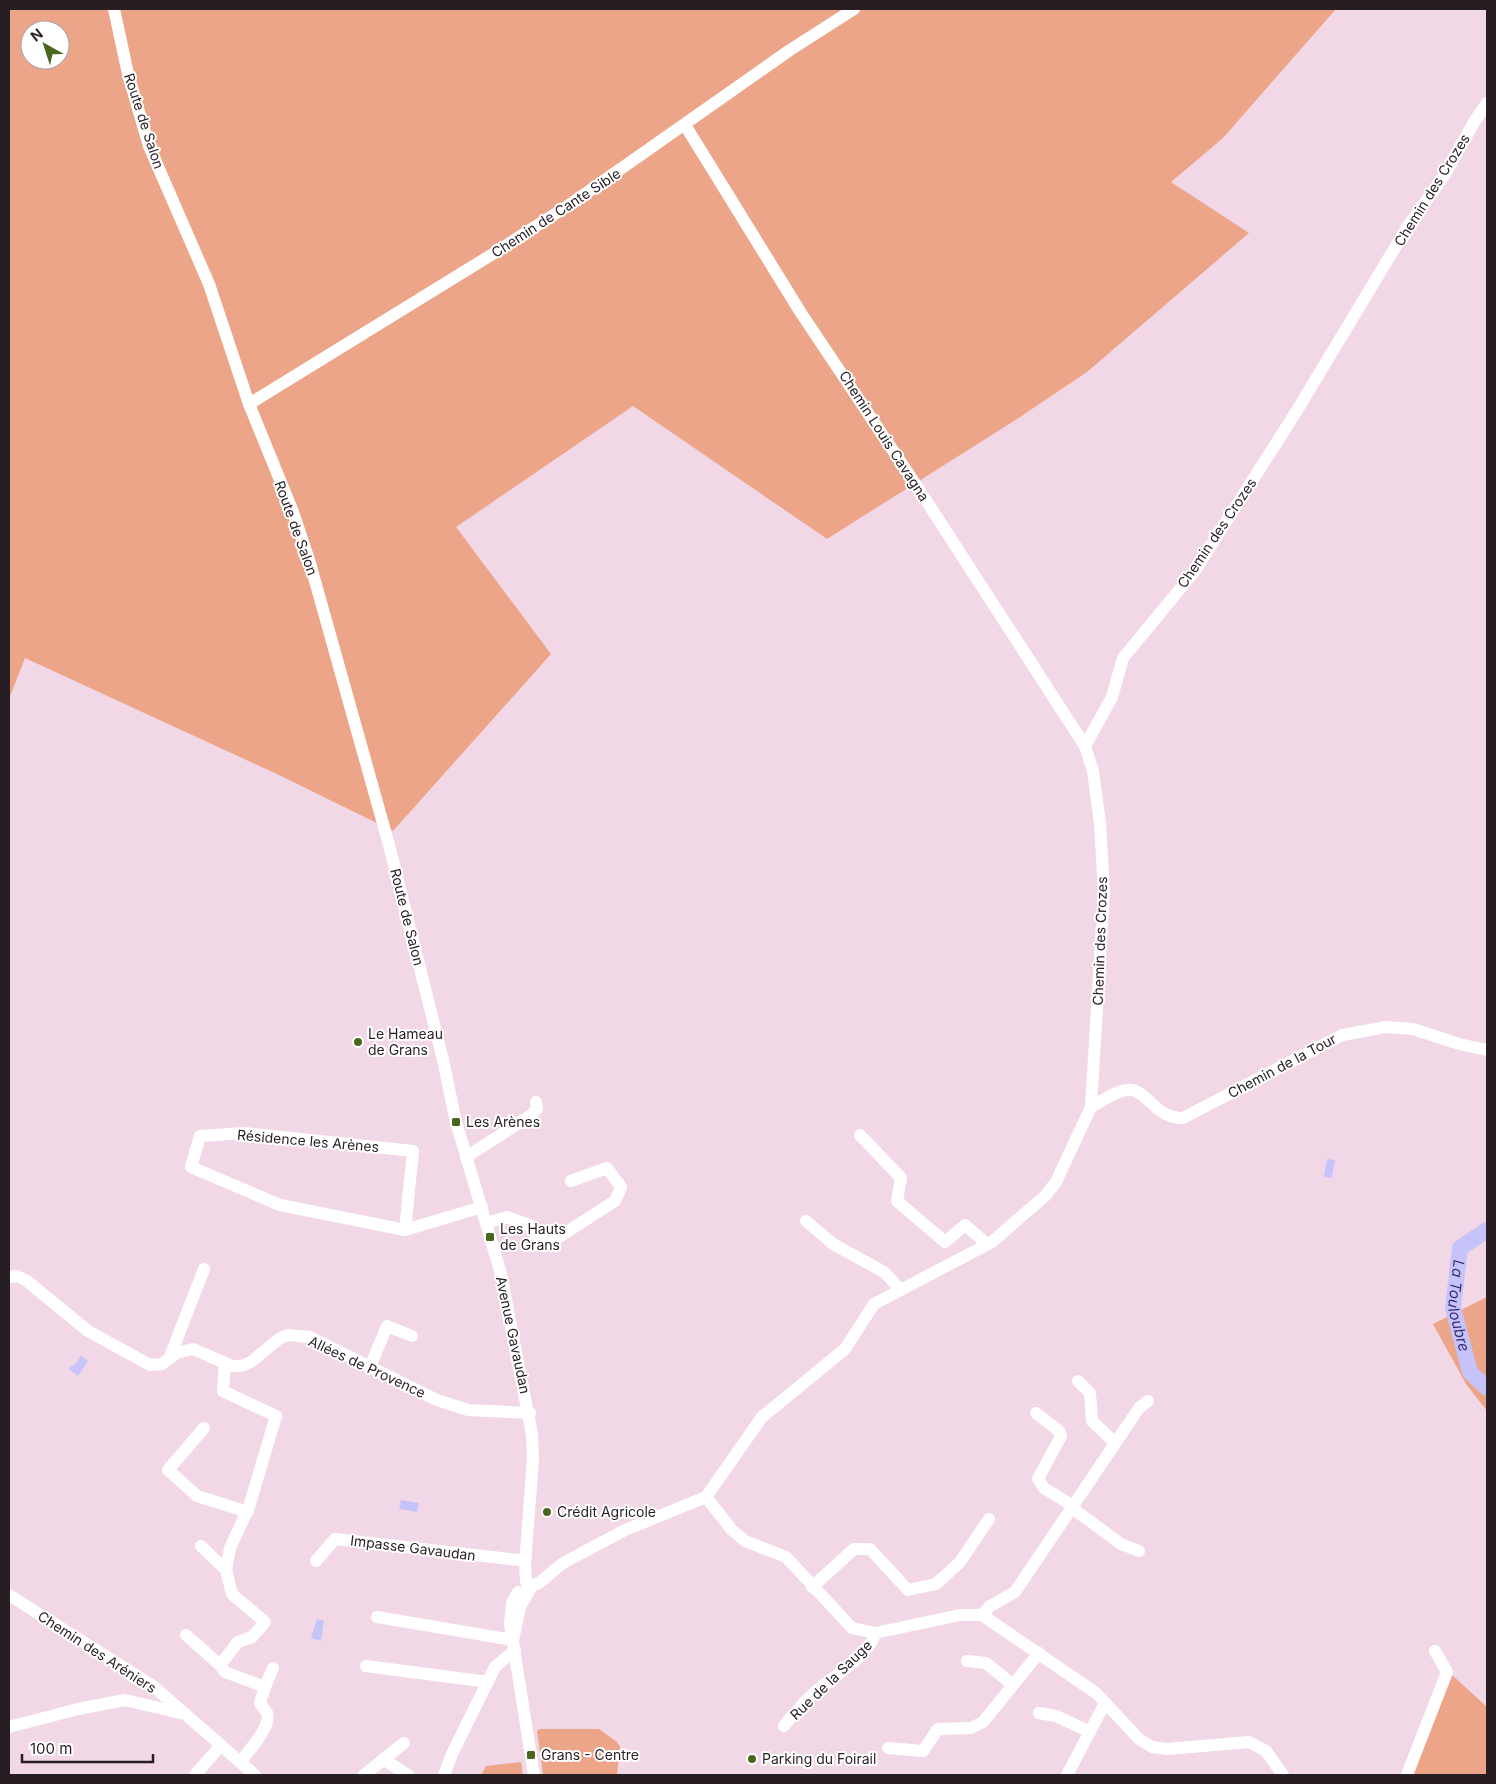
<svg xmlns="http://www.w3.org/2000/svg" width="1496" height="1784" font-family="Inter,sans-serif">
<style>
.green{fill:#eca589;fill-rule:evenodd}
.water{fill:#c5c3fa}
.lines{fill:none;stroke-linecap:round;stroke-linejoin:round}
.river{stroke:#c5c3fa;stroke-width:16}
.minor{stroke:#fff;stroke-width:12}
.poi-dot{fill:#49671c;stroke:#fff;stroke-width:2}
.labels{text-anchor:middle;stroke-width:4;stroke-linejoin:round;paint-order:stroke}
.street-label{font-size:14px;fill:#271e23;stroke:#fff}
.poi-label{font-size:14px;fill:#271e23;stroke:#fff;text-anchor:start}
.water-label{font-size:15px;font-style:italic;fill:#372875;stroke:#fff}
</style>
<rect width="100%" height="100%" fill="#f2d8e6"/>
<g class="green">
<path d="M9,9H1336L1223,138L1171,182L1249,233L1087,372L1014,421L827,539L633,406L456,527L551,654L393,831L281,776L25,658L9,699ZM30,30H60V60H30Z"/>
<path d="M1487,1297V1411L1466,1384L1433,1324Z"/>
<path d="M1452,1675L1487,1707V1775H1412Z"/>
<path d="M540,1729H599L617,1742L620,1747L617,1775H543L537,1731Z"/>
<path d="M521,1762L523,1775H481L486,1766Z"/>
</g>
<g class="water">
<path d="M1327,1159L1335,1160L1332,1178L1324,1177Z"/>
<path d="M81,1356L88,1361L78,1376L69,1369L72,1365L74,1366Z"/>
<path d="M401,1500L419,1503L417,1512L401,1509L399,1511Z"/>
<path d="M317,1619L324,1621L321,1641L311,1638Z"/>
</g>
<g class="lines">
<path class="river" id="s1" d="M1487,1230L1460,1248L1453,1308L1470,1372L1487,1388"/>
<g class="minor">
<path d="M114,9L128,74L149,146L209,284L249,404L293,512L310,563L389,845L443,1060L456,1122L501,1274L532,1435L533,1459L525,1564L526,1581L530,1589L520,1607L513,1640"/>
<path d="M249,404L496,252L575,201L790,50L854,9"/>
<path d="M1085,746L1112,697L1123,658L1194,572L1296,412L1408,226L1444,176L1474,122L1487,103"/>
<path d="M1091,1107C1102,1101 1114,1092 1126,1090C1147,1087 1154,1119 1183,1118L1342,1035L1386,1027L1413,1029L1459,1044L1487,1050"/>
<path d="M860,1135L901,1178L897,1201L945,1242L965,1225L987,1244"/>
<path d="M466,1157L530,1116L537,1109L536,1102"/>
<path d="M806,1221L833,1244L884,1272L900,1289"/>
<path d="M486,1223L507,1217L532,1226L537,1239L548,1244L615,1201L621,1187L607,1168L571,1181"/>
<path d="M405,1230L413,1151L244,1133L200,1136L191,1167L280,1205L405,1230L482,1207"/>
<path d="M9,1277L17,1276L27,1281L88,1331L150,1365L162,1364L177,1353L193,1349L232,1366H241L251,1362L280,1338L288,1335L310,1337L437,1400L468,1410L530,1413"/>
<path d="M169,1359L204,1269"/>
<path d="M225,1363L223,1391L276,1416L249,1507L230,1548L226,1570L232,1594L265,1622L252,1637L238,1642L220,1665L225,1672L265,1687L260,1703C262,1706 265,1710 267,1713C272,1726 248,1752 240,1762"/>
<path d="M370,1367L387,1326L412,1336"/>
<path d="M1078,1381L1090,1393L1092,1421L1115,1443"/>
<path d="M1036,1413L1059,1431L1061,1436L1038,1479L1044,1488L1073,1506"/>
<path d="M204,1428L168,1470L197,1496L248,1512"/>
<path d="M706,1497L732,1530L745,1541L786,1557L852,1628L875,1633L960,1615H982L1096,1693L1139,1739L1152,1747L1167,1749L1249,1742L1266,1751L1283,1775"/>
<path d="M1072,1508L1121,1544L1139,1551"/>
<path d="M201,1546L226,1570"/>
<path d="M316,1561L335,1539L519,1560"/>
<path d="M530,1586L539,1583L563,1563L625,1530L706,1497L762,1417L845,1349L874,1304L992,1242L1045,1196L1056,1182L1091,1107L1104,892L1100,823L1093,771L1085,746L918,488L801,313L685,125"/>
<path d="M812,1587L854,1549H870L908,1590L936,1584L960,1562L989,1519"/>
<path d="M518,1592L512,1603L510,1624L534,1775"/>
<path d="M9,1595L153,1686L255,1775"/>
<path d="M982,1615L990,1606L1015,1592L1139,1408L1148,1401"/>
<path d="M377,1617L513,1640"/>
<path d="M186,1635L220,1665"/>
<path d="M967,1661L986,1663L1013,1685"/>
<path d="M366,1666L488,1682"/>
<path d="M265,1687L273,1668"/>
<path d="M1039,1713L1056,1716L1090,1732"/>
<path d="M784,1726C794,1714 803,1702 815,1692C831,1678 871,1655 875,1633"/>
<path d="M9,1727L78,1709L125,1700L180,1713"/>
<path d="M888,1748L923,1751L938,1729L971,1728L983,1722L1039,1653"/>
<path d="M383,1759L408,1775"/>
<path d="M195,1775L221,1745"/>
<path d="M364,1775L404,1743"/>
<path d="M444,1775L452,1754L495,1667L515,1650"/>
<path d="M1067,1775L1105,1703"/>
<path d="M1407,1775L1447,1672L1435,1651"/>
</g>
</g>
<g class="poi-dot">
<circle cx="358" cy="1042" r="5"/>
<rect x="451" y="1117" width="10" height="10" rx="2.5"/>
<rect x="485" y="1232" width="10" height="10" rx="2.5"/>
<circle cx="547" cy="1512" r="5"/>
<rect x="526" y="1750" width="10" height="10" rx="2.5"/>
<circle cx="752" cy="1759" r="5"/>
</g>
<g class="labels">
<g class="street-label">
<text transform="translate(144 121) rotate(72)" y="5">Route de Salon</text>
<text transform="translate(1432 190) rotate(-58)" y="5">Chemin des Crozes</text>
<text transform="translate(556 213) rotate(-33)" y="5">Chemin de Cante Sible</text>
<text transform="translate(884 436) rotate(57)" y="5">Chemin Louis Cavagna</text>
<text transform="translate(296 528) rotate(70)" y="5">Route de Salon</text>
<text transform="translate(1217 533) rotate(-56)" y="5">Chemin des Crozes</text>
<text transform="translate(407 917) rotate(76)" y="5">Route de Salon</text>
<text transform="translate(1100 941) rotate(-88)" y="5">Chemin des Crozes</text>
<text transform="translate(1282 1066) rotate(-28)" y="5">Chemin de la Tour</text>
<text transform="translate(308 1141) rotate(5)" y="5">Résidence les Arènes</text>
<text transform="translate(513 1335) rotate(78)" y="5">Avenue Gavaudan</text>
<text transform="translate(367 1367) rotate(25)" y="5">Allées de Provence</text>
<text transform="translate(413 1548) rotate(7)" y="5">Impasse Gavaudan</text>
<text transform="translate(97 1652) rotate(33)" y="5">Chemin des Aréniers</text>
<text transform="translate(831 1680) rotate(-44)" y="5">Rue de la Sauge</text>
</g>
<g class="poi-label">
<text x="368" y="1039">Le Hameau<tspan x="368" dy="16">de Grans</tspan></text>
<text x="466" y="1127">Les Arènes</text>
<text x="500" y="1234">Les Hauts<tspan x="500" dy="16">de Grans</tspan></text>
<text x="557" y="1517">Crédit Agricole</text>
<text x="541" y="1760">Grans - Centre</text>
<text x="762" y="1764">Parking du Foirail</text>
</g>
<g class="water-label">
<text dy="5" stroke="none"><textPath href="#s1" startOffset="91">La Touloubre</textPath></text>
</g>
</g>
<rect width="1496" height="1784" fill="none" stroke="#271e23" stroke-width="20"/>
<g transform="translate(45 45) rotate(321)"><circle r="24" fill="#ffffff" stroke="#a9a5a7"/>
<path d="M0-4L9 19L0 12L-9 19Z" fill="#49671c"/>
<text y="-8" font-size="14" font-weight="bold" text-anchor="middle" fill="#271e23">N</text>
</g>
<path d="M22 1754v8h131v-8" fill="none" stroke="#271e23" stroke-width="2.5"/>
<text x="30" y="1754" font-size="15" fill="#271e23" stroke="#ffffff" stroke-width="4" paint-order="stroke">100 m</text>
</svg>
